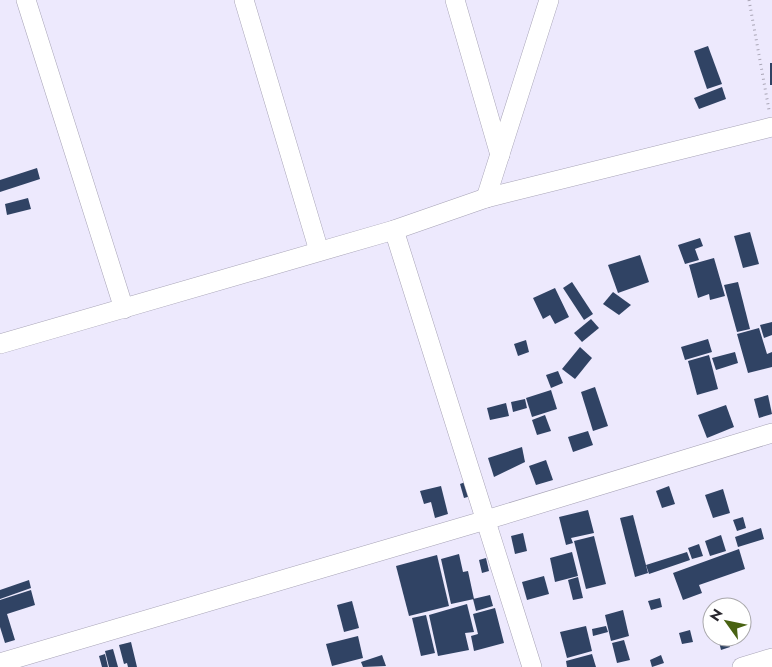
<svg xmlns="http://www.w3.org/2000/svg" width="772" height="667" font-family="Jost,sans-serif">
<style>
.building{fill:#304364}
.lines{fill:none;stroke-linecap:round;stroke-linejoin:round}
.minor-casing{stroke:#a7a3b6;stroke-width:20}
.path{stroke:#aaa6b6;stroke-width:3;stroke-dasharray:1 4;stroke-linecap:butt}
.minor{stroke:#fff;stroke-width:19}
</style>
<rect width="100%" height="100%" fill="#ede9fd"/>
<g class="building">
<path d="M708,46L722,84L707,89L694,51Z"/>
<rect x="770" y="63" width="2" height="22"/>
<path d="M722,87L726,99L699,109L694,98Z"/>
<path d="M37,168L40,179L0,192V180Z"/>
<path d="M28,198L31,209L7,215L5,204Z"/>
<path d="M750,232L759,264L743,268L734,236Z"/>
<path d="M700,238L703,246L695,249L699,260L685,264L678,245Z"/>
<path d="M640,255L649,282L618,293L608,265Z"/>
<path d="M714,258L725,296L710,300L709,294L698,298L689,265Z"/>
<path d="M572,282L593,314L584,320L563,288Z"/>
<path d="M738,282L750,329L737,332L724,285Z"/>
<path d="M555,288L569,317L555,324L550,315L543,319L533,298Z"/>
<path d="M613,292L631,305L619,315L603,304Z"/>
<path d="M591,319L599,328L582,342L574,333Z"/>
<path d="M772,322V335L764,338L760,325Z"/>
<path d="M759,328L767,354L772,352V367L748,373L737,334Z"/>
<path d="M708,339L712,352L685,360L681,347Z"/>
<path d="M526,340L529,352L518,356L514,344Z"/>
<path d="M580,347L592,358L575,379L562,369Z"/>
<path d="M735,352L738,363L716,370L712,358Z"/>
<path d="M709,355L718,389L697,395L688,361Z"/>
<path d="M558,371L563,383L551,388L546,375Z"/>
<path d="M595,387L608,426L593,431L581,392Z"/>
<path d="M551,390L557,409L532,417L526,398Z"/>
<path d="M768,395L772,414L759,418L754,399Z"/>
<path d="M525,399L527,408L513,412L511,402Z"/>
<path d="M506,403L509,416L490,420L487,408Z"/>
<path d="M726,405L734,427L707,438L698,415Z"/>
<path d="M545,415L551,431L537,435L532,420Z"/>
<path d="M588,431L593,445L573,452L568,437Z"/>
<path d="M522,447L525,462L494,477L488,458Z"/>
<path d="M546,460L553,480L536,485L529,466Z"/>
<path d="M473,479L478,494L464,498L460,484Z"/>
<path d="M441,486L448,514L435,518L431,502L424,504L420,491Z"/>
<path d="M669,486L675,504L662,508L656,491Z"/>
<path d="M723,489L730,513L713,518L705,495Z"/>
<path d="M588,510L594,533L571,538L573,543L566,545L559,517Z"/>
<path d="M633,515L648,573L635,577L620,518Z"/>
<path d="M743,517L746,528L737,531L733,520Z"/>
<path d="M761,528L764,539L738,547L735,537Z"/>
<path d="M523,533L527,551L515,554L511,536Z"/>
<path d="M721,535L726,551L710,556L705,541Z"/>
<path d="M594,536L606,584L586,589L574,541Z"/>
<path d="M699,544L703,556L692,559L688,548Z"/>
<path d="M739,549L745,569L699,585L702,593L683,600L673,573Z"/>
<path d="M572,552L578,576L555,582L550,558Z"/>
<path d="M687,552L690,560L649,574L646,565Z"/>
<path d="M459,554L463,572L468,571L474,599L451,604L441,559Z"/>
<path d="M437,555L449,606L409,616L396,566Z"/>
<path d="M486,558L489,571L482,573L479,560Z"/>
<path d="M544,576L549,594L527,600L522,582Z"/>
<path d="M578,577L583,598L573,600L568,580Z"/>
<path d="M29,580L31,588L0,599V590Z"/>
<path d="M31,590L35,605L7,614L15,640L5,643L0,627V600Z"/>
<path d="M490,595L493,606L476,611L473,599Z"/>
<path d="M660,598L662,607L651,610L648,601Z"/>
<path d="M352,601L359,628L344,632L337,605Z"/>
<path d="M467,604L474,632L465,633L469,650L438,656L429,615Z"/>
<path d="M495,608L504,643L474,651L471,636L478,634L473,614Z"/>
<path d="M623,610L629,636L611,641L605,615Z"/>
<path d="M426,615L435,653L421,656L412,618Z"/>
<path d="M586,626L592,651L567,658L560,632Z"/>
<path d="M606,626L608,632L593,636L592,629Z"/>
<path d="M690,630L693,642L682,644L679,633Z"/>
<path d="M358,636L363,658L332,666L326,644Z"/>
<path d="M727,637L730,647L721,650L718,638Z"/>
<path d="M624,640L630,660L617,663L612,643Z"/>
<path d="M131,642L137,667H128L127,663L124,664L119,645Z"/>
<path d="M113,649L118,667H109L105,651Z"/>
<path d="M105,654L108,667H102L99,656Z"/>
<path d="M592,654L596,667H567L566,661Z"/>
<path d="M382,655L386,666L363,667L361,662Z"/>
<path d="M661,655L664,663L652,667L650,660Z"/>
</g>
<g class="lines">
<g class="minor-casing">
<g id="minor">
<path d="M26,0L124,309"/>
<path d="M244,0L319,251"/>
<path d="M455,0L500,155"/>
<path d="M486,198L549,0"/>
<path d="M394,230L532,667"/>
<path d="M0,344L394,230L486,198L772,127"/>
<path d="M0,663L486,520L772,433"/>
<path d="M742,667L772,658"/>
</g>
</g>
<path class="path" d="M749,0L769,110"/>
<use href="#minor" class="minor"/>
</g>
<g transform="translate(727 622) rotate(303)"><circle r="24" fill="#ffffff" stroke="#a9a8ab"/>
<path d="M0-4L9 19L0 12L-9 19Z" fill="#486212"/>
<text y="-8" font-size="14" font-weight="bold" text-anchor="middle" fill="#28262d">N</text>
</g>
</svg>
